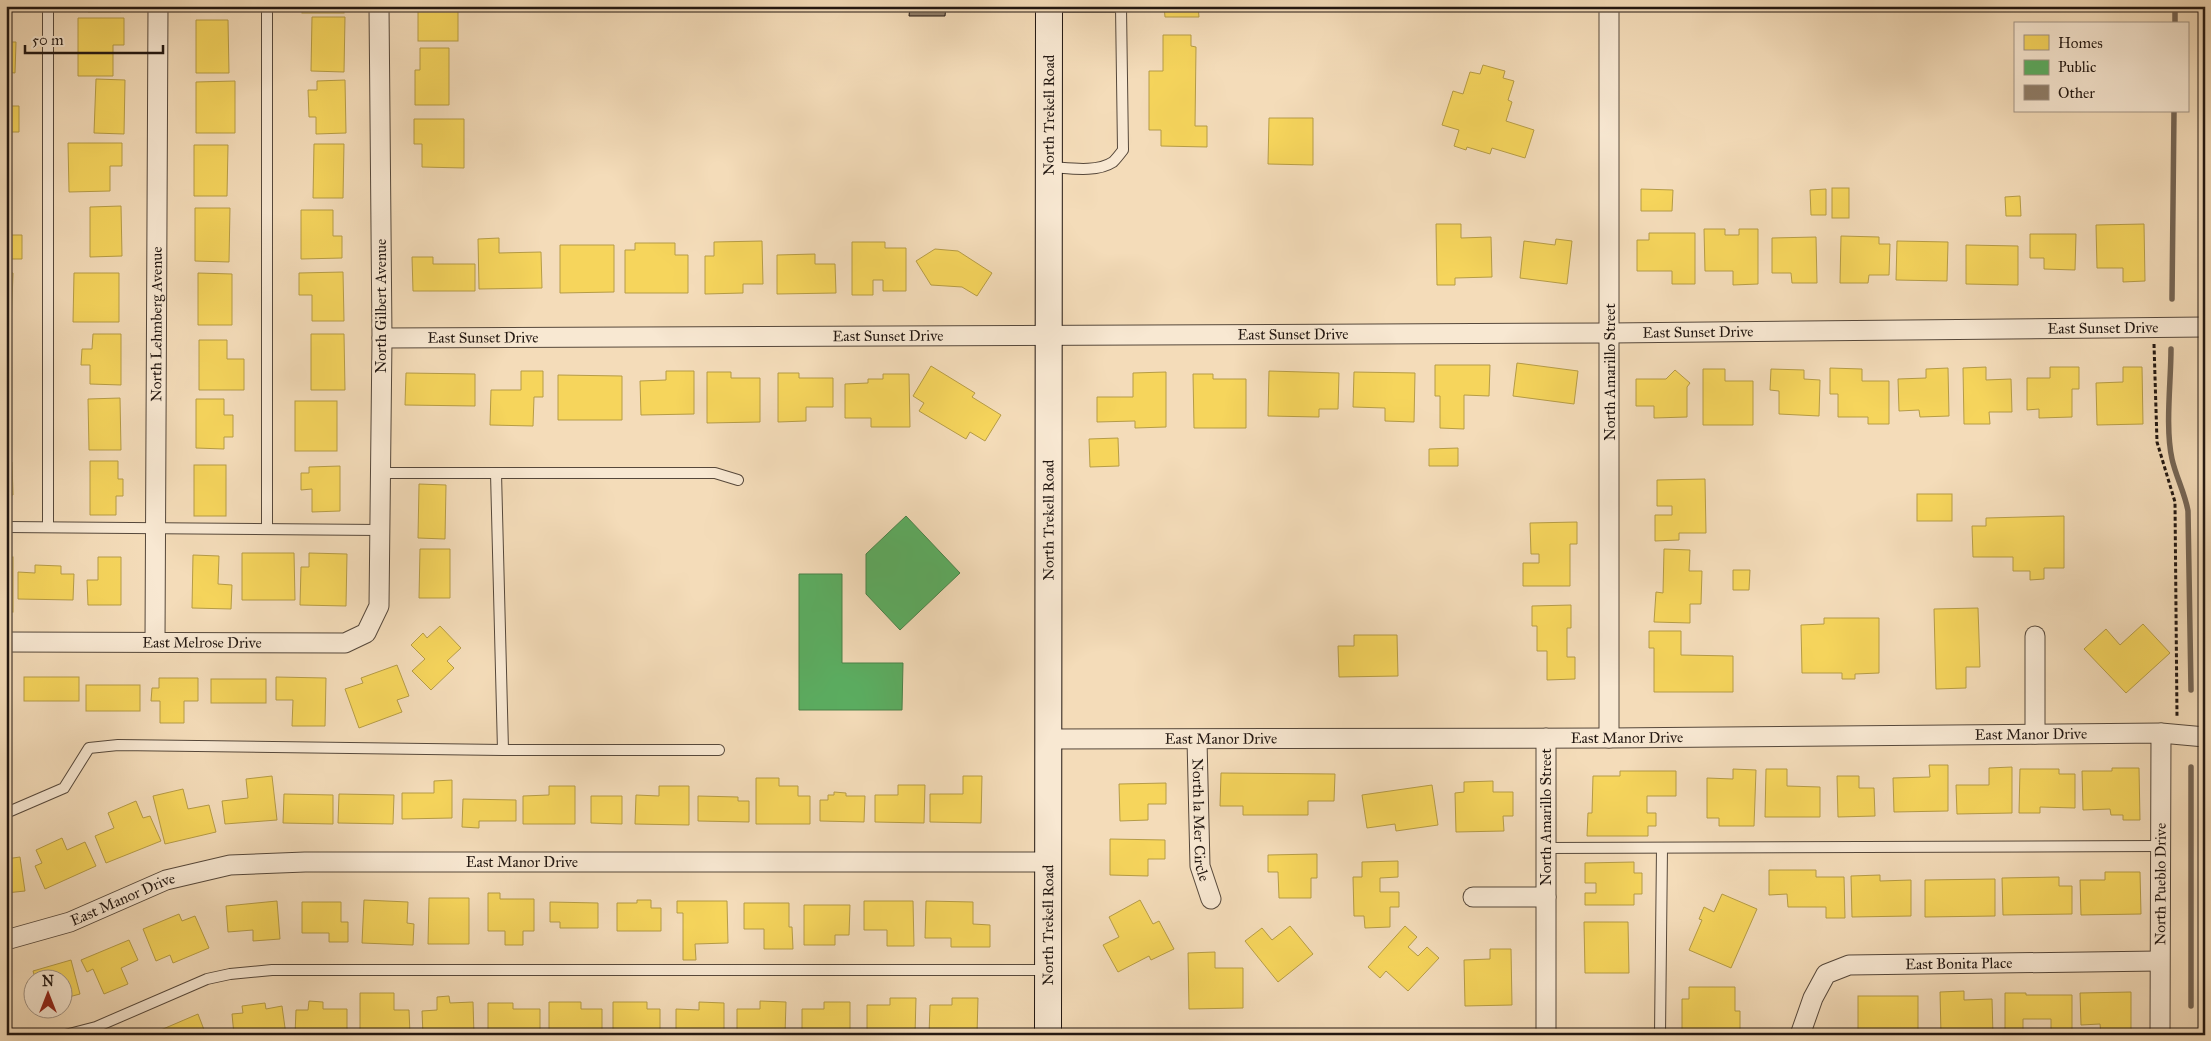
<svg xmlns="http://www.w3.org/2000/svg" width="2211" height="1041" font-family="'IM FELL Great Primer',serif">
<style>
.homes{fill:#f6d55c;stroke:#b69c46}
.public{fill:#5aae61;stroke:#498149}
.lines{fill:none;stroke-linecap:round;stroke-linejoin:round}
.stream{stroke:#756554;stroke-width:5.5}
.building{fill:#8f7d68;stroke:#221711}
.service-casing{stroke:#56483b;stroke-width:12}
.minor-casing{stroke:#56483b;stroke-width:21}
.secondary-casing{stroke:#221711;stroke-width:28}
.path{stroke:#221711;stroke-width:3;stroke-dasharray:4 2.5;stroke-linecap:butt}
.service{stroke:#f8e8d2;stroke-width:10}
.minor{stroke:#f8e8d2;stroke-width:19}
.secondary{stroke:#f8e8d2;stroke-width:26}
.labels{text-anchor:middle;stroke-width:5;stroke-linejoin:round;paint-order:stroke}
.street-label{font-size:15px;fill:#221711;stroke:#f8e8d2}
</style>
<rect width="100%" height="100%" fill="#f4dcb9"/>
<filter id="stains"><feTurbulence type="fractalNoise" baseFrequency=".004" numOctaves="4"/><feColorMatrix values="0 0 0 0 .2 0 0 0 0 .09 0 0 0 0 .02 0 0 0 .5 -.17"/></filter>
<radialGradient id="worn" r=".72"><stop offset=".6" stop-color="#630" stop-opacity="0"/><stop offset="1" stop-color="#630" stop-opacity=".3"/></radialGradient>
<g class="homes">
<rect x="6" y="6" width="10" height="5"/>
<path d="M89,6H121V12H88Z"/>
<rect x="196" y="6" width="40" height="5"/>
<rect x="302" y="6" width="42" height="7"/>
<rect x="418" y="6" width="40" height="35"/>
<path d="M1164,6H1198L1199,17H1165Z"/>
<path d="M312,17H345L344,72L311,71Z"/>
<path d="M78,18H124V45H113V76H78Z"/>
<path d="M196,20H228L229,73H196Z"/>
<path d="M1163,35H1191V46L1196,47L1195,126H1207V147L1161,146V130H1149V71H1163Z"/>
<path d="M6,42H16L15,73L6,72Z"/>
<path d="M420,48H449V105H415V70H420Z"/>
<path d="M1483,65L1505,71L1503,78L1514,81L1508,100L1512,102L1506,121L1534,130L1525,158L1492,148L1490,154L1467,147L1466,150L1454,146L1459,130L1442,125L1453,91L1463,94L1470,72L1480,74Z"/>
<path d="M96,79L125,80L124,134L94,133Z"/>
<path d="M345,80L346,133L316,134V117H309L308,90H317V81Z"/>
<path d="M6,81H10L11,106H19V132H6Z"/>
<path d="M235,81V133H196V82Z"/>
<path d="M1269,118H1313V165L1268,164Z"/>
<path d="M414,119H464V168L422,167V144H414Z"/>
<path d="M68,143H122V166H110V191L69,192Z"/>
<path d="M314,144H344L343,198H313Z"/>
<path d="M194,145H228L227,196H194Z"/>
<rect x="1832" y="188" width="17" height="30"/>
<path d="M1641,189L1673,190L1672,211H1641Z"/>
<path d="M1826,189V215H1811L1810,190Z"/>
<path d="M2020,196L2021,216H2006L2005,197Z"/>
<path d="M6,204L10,205V235H22V259H6Z"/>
<path d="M121,206L122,256L90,257V207Z"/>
<path d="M195,208H230L229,262L195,261Z"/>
<path d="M301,210H333V236H342V258L301,259Z"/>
<path d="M1436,224H1461V238L1491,237L1492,277L1455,278V285H1437Z"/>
<path d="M2144,224L2145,281L2123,282V268H2097L2096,225Z"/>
<path d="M1704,229H1725V235H1739V229H1758V284L1733,285V271H1705Z"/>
<path d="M1649,233H1695V284H1672V271H1637V240H1649Z"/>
<path d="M2030,234H2076L2075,270L2044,269V258H2030Z"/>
<path d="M1841,236L1879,237V244H1890L1889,275H1869L1868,283H1840Z"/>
<path d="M1816,237L1817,283H1792L1791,273H1772V238Z"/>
<path d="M499,238V253L541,252L542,288L479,289L478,239Z"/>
<path d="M1556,239L1572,241L1567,284L1520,278L1524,241L1555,245Z"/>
<path d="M762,241L763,284H743V293L705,294V256H714V242Z"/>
<path d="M1897,241L1948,242L1947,281L1896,280Z"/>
<path d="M852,242H885V248H906V291H883V280H873V295H852Z"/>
<path d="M635,243H675V255H688V293H625V250H635Z"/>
<path d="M560,245H614V292L560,293Z"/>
<path d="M1966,245L2018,246V285L1966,284Z"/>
<path d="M935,249L958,251L992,273L977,296L962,287L931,285L916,261Z"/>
<path d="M815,254V264H835L836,293L777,294V255Z"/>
<path d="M412,257H433V264H475V291H413Z"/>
<path d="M6,272L13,273L11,329H6Z"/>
<path d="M343,272L344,321H312V295H299V273Z"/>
<path d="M74,273H119V322H73Z"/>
<path d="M198,273L232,274V325H198Z"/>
<path d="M93,334H121V385L90,384V365H81L82,349H92Z"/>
<path d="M311,334H344L345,390H311Z"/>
<path d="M6,335H10L9,391H6Z"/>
<path d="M199,340H227V359H244V390H199Z"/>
<path d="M1517,363L1578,371L1574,404L1513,396Z"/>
<path d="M1435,365H1490L1489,396L1464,395V429L1440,428V396H1435Z"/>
<path d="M931,366L975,393L972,397L1001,415L985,441L970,432L966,439L919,411L924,403L913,396Z"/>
<path d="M1986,367V380L2011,379L2012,412H1989L1990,424H1964L1963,368Z"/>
<path d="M2050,367H2079V389H2072V417L2039,418V409L2027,410V378H2050Z"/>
<path d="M2123,367H2142L2143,424L2097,425L2096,383L2123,382Z"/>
<path d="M1830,368L1862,369V381H1889V424H1868V417H1838V394H1830Z"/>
<path d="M1948,368L1949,416L1920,417L1919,410L1899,411L1898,379L1926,378V369Z"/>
<path d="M1703,369H1725V381H1753V425H1703Z"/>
<path d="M1771,369L1804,370V379L1820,380L1819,416L1779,414V391L1770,390Z"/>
<path d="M1675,370L1690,383L1687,387V417L1654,418V406H1636V379H1666Z"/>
<path d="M521,371H543V397H534L533,426L490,425L491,390H521Z"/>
<path d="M666,371H694V414L641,415L640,381L666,380Z"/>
<path d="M1269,371L1339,373L1338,409H1319V417L1268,416Z"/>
<path d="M707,372H731V378H760V422L707,423Z"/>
<path d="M1166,372V427L1135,428V421L1097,422V397H1133V373Z"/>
<path d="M1354,372L1415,373L1414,422L1385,421V408L1353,407Z"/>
<path d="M406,373L475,374V406L405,405Z"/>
<path d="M778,373H799V378H833V407H806V421L778,422Z"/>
<path d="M883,374H909L910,427H871V418H845V384L868,383V379H883Z"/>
<path d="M1193,374H1213V379H1246V428H1194Z"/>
<path d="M558,375L622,376V420H558Z"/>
<path d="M120,398L121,450H89L88,399Z"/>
<path d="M196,399H224V415H233V437H224V449L196,448Z"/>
<rect x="295" y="401" width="42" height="50"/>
<path d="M1118,438L1119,466L1090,467L1089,439Z"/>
<path d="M1458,448V466H1429V449Z"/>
<path d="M90,461H118V479H123V496H116V515H90Z"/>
<path d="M6,462H12L13,495H6Z"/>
<rect x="194" y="465" width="32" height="51"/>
<path d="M340,466V511L312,512V489L301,490V473H309V467Z"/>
<path d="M1705,479L1706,533H1679V540L1655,541V515H1672V506H1657V480Z"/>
<path d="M419,484L446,485L445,539L418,538Z"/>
<rect x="1917" y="494" width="35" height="27"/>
<path d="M2064,516V568H2044V579L2030,580V571H2013V557H1973L1972,526H1986V518Z"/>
<path d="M1577,522V544H1570V586H1523V563H1539V554H1531L1530,523Z"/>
<path d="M420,549H450V598H419Z"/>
<path d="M1664,549L1690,550L1689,571H1702L1701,604H1690V623L1654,622L1656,592L1663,593Z"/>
<path d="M242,553H294L295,600H242Z"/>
<path d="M309,553L347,554L346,606L300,605L301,567H309Z"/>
<path d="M193,555L219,556L218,584L232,585L231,609L192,608Z"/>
<rect x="6" y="557" width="7" height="55"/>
<path d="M98,557H121V605H88L87,580H98Z"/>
<path d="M35,565L61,566V574H74L73,600L18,599V572L35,573Z"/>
<path d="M1733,570H1750L1749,590H1733Z"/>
<path d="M1571,605V628H1567V657H1575V679L1547,680V651H1537V626H1532V606Z"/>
<path d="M1978,608L1980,667H1966V688L1936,689L1934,609Z"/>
<path d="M1824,618H1879V673L1855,674V679H1842V673H1802L1801,625L1824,624Z"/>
<path d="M2143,624L2170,653L2126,693L2084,649L2106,629L2120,645Z"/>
<path d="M440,626L461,648L447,661L454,668L431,690L412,671L425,659L411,645L423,633L427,638Z"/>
<path d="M1649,631H1681V655L1733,656V692H1654V648H1649Z"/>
<path d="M1354,635H1397L1398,676L1339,677L1338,646H1354Z"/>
<path d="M397,665L409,696L397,700L402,712L359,728L345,689L363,683L361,678Z"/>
<rect x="24" y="677" width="55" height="24"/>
<path d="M276,677L326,678L325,726H292L293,700H276Z"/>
<path d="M159,678H198V701H184V723H160V701H151L152,688H159Z"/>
<rect x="211" y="679" width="55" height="24"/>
<rect x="86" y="685" width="54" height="26"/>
<path d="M1929,765H1948V811L1894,812L1893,778L1930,777Z"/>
<path d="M2012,767V813L1957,814L1956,785H1989V768Z"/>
<path d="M2112,768H2139L2140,820H2123V815H2111L2110,809L2083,810L2082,771H2112Z"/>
<path d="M1733,769L1756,770L1754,826H1719V818H1707V778L1733,779Z"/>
<path d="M1766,769H1787V786L1820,787V817H1765Z"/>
<path d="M2020,769H2059V774H2075V808L2040,807V813H2019Z"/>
<path d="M1620,771H1676V796H1647V813H1656V826H1648V836H1587L1588,813H1592L1593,776H1620Z"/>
<path d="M1221,773L1335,774L1334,801H1308V815H1243V806H1220Z"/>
<path d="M272,776L277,820L225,824L222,801L248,798L246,779Z"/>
<path d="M963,776H982L981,823L930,822V794H963Z"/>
<path d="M1837,776H1859V788H1874L1875,816L1838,817Z"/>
<path d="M756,778H779V786H798V796H810V824H756Z"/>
<path d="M452,780V818L402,819V793H434V781Z"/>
<path d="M1493,781V792H1513V816H1503L1504,831L1456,832L1455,793L1464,792V782Z"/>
<path d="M1166,783V804H1148V820L1120,821L1119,784Z"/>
<path d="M898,785H925L924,823L875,822V795H898Z"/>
<path d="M1432,785L1438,825L1396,831L1395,824L1367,828L1362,795Z"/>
<path d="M549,786H575V824H523V796L549,795Z"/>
<path d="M659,786H689V825L635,824L636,795L659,796Z"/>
<path d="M183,789L188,809L209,805L216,832L165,844L153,796Z"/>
<path d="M834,792L846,793V796H865L864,822L820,821V800H828V795H834Z"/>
<path d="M284,794L333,795V824L283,823Z"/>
<path d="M339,794L394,795L393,824L338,823Z"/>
<path d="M591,796H622V824L591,823Z"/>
<path d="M698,796L738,797V801H749V822L698,821Z"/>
<path d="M463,799L516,800V821H479V828L462,827Z"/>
<path d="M136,801L143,818L150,816L161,841L106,863L95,836L114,828L108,813Z"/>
<path d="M62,838L67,850L85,842L96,866L45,889L35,866L42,863L36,850Z"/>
<path d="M1110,839L1165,840V859H1148V876L1110,875Z"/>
<path d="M1317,854V878H1311V898H1279L1278,872H1268V855Z"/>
<path d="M20,857L25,891L6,893V859Z"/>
<path d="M1398,861V877L1380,878V892H1399V907H1390V927L1365,928L1364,916H1354L1353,877H1362V862Z"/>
<path d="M1634,862V873H1642V894H1634V905H1585V893H1596V883H1585V863Z"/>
<path d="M1769,870H1816V877H1844L1845,918H1826V907H1788L1787,894L1769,895Z"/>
<path d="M2105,872H2140L2141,914L2081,915L2080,880H2105Z"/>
<path d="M1880,875V881L1911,880V916L1852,917L1851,876Z"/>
<path d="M2059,877V886H2072V914L2003,915L2002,878Z"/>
<path d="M1995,879V916L1925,917V880Z"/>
<path d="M488,893H500V899H534V931H523V945H505V931H488Z"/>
<path d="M1722,894L1757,909L1731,968L1689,950L1702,920L1699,919L1704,907L1714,912Z"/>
<path d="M429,898H469V944H428Z"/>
<path d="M364,900L408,902L407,923L414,924L413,945L362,943Z"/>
<path d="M637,900H651V908H661V931H617V903H637Z"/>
<path d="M1140,900L1153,924L1159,921L1174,949L1151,960L1149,956L1118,972L1103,945L1119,937L1109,917Z"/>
<path d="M277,901L280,939L253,941V930L228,932L226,906Z"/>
<path d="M677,901H727L728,943L695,944L696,960H683V913H677Z"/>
<path d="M864,901H913L914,946H887V930H864Z"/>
<path d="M926,901L973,902V924L990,925V947H951V938H925Z"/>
<path d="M302,902H341V922H348V942H329V933H302Z"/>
<path d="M550,902L598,903V928H560V922H550Z"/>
<path d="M744,903H789V927H792L793,949H764V929H744Z"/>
<path d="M804,905H850L849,935H835V945H804Z"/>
<path d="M179,914L182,921L195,916L209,948L173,963L170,955L156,961L143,929Z"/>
<path d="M1584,922H1628L1629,973H1585Z"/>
<path d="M1290,926L1313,954L1278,982L1245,941L1262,928L1272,940Z"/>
<path d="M1405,926L1417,937L1408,947L1418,956L1427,947L1439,958L1408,991L1386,971L1380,978L1368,967Z"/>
<path d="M129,940L138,960L121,968L128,984L104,994L93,969L87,972L81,960Z"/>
<path d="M1490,949H1511L1512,1005L1465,1006L1464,960L1490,959Z"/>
<path d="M1215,952V968H1243V1008L1189,1009L1188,953Z"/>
<path d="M71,960L80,994L65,998L68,1007L62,1008V978H35L33,971Z"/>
<path d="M6,978H8L9,1006H6Z"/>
<path d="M32,980V1000L27,982Z"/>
<path d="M1689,987H1735V1011H1740V1031H1682V999H1689Z"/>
<path d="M1964,991V1000L1992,999L1993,1035H1941L1940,992Z"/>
<path d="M2131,992V1035H2101L2100,1024L2081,1025L2080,993Z"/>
<path d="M360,993H394V1010H409L410,1034L360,1035Z"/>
<path d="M2005,993H2026V995H2072V1035H2051V1019H2023V1030H2005Z"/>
<path d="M449,996L450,1003L473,1002L474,1035H423L422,1011L437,1010V997Z"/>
<rect x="1858" y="996" width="60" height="39"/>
<path d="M890,998H916L915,1035H867V1005H890Z"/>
<path d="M952,998H978L977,1035H929L930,1005H952Z"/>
<path d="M309,1001L323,1002V1009H347V1035H295L296,1010H308Z"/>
<path d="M760,1001L786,1002L785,1035H737V1009H760Z"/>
<path d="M549,1002H581V1009H602V1035H549Z"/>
<path d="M613,1002H647V1009H660V1035H613Z"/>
<path d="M699,1002L724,1003V1035H676V1009L699,1010Z"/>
<path d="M824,1002H850V1035H802V1009H824Z"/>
<path d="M265,1003L266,1009L282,1006L286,1035H234L232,1014L243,1013L242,1006Z"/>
<path d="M488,1003H513V1009H540V1035L488,1034Z"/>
<path d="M198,1014L206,1035H158L156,1032Z"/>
</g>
<g class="public">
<path d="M906,516L960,573L900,630L866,594V554Z"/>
<path d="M799,574H842V663H903L902,710H799Z"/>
</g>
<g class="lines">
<g class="stream">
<path d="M2175,24V6"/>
<path d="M2172,299L2174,111"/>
<path d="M2171,349C2171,382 2165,427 2172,459C2176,477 2185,493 2188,511L2191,690"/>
<path d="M2191,767V1006"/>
</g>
</g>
<path class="building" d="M910,6H946L945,16H909Z"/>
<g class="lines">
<g class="service-casing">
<g id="service">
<path d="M48,6V527"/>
<path d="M267,6V529"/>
<path d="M1050,167C1069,168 1096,173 1113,162C1116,159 1120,154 1123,150L1121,7H1050"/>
<path d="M380,473H715L738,480"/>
<path d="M496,473L503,750"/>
<path d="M6,527L380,530"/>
<path d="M6,813L64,788L89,748L118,745L503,750H719"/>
<path d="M1546,848L2160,846"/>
<path d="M65,1035L96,1027L207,979L230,974L272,970H1047"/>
<path d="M1660,1035L1662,848"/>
</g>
</g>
<g class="minor-casing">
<g id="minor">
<path id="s1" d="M382,338L1611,333L2205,327"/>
<path d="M2035,636V734"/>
<path id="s2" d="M6,642L345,643L366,633L379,606L382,338L379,6"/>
<path id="s3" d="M155,642L158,6"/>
<path d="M1546,738V1035"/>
<path d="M1609,738V6"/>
<path id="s4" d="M1049,739L1609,738L2161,733L2205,737"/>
<path id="s5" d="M1197,740L1200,866L1211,899"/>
<path d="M1473,897H1546"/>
<path id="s6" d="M6,940L70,922L166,880L230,865L305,862H1049"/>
<path id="s7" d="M1800,1035L1813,998L1826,974L1849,965L2159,961"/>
<path id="s8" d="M2160,1035L2161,733"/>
</g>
</g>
<g class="secondary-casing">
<g id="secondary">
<path id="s9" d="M1048,1035L1049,6"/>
</g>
</g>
<path class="path" d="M2154,344L2157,442L2175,502L2177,717"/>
<use href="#service" class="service"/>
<use href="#minor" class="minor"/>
<use href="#secondary" class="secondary"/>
</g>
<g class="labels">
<g class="street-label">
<text dy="5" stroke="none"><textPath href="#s9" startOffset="920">North Trekell Road</textPath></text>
<text transform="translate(381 306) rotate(-90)" y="5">North Gilbert Avenue</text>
<text dy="5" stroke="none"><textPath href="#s3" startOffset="318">North Lehmberg Avenue</textPath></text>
<text dy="5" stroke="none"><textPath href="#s1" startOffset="1721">East Sunset Drive</textPath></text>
<text dy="5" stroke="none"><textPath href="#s1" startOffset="1316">East Sunset Drive</textPath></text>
<text dy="5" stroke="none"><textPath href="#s1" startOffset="911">East Sunset Drive</textPath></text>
<text dy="5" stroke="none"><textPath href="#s1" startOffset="506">East Sunset Drive</textPath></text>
<text dy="5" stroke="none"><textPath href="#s1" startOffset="101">East Sunset Drive</textPath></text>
<text transform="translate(1610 372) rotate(-90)" y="5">North Amarillo Street</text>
<text dy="5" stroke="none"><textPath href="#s9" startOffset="515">North Trekell Road</textPath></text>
<text dy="5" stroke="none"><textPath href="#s2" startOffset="196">East Melrose Drive</textPath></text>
<text dy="5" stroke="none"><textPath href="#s4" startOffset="982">East Manor Drive</textPath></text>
<text dy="5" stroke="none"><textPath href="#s4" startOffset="578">East Manor Drive</textPath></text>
<text dy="5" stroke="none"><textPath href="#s4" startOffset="172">East Manor Drive</textPath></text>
<text transform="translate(1546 817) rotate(-90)" y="5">North Amarillo Street</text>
<text dy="5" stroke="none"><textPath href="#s5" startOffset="80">North la Mer Circle</textPath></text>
<text dy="5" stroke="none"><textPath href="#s6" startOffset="529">East Manor Drive</textPath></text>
<text dy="5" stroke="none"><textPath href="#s8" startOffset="151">North Pueblo Drive</textPath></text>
<text dy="5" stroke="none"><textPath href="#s6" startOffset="124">East Manor Drive</textPath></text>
<text dy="5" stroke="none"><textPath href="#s9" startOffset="110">North Trekell Road</textPath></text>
<text dy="5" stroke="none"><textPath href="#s7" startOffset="201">East Bonita Place</textPath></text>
</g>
</g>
<rect width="2211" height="1041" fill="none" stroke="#f4dcb9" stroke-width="25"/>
<rect x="8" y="8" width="2196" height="1026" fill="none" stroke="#221711" stroke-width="2.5"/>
<rect x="12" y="12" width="2186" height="1016" fill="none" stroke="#221711"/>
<rect x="2014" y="22" width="175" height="90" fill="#f8e8d2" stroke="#a29485"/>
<rect x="2024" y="35" width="25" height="15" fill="#f6d55c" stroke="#a29485"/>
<text x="2058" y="48" font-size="15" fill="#221711">Homes</text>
<rect x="2024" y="60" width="25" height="15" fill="#5aae61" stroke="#a29485"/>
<text x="2058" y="72" font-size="15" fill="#221711">Public</text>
<rect x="2024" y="85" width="25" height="15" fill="#8f7d68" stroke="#a29485"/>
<text x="2058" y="98" font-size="15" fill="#221711">Other</text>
<g transform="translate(48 994)"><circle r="24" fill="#f8e8d2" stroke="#a29485"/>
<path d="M0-4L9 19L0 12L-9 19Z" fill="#8f2418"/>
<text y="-8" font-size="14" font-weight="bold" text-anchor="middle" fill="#221711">N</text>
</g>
<path d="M25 45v8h138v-8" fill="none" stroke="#221711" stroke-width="2.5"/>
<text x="32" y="45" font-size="15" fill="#221711" stroke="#f8e8d2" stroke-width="4" paint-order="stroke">50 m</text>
<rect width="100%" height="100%" filter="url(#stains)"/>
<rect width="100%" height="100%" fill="url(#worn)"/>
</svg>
